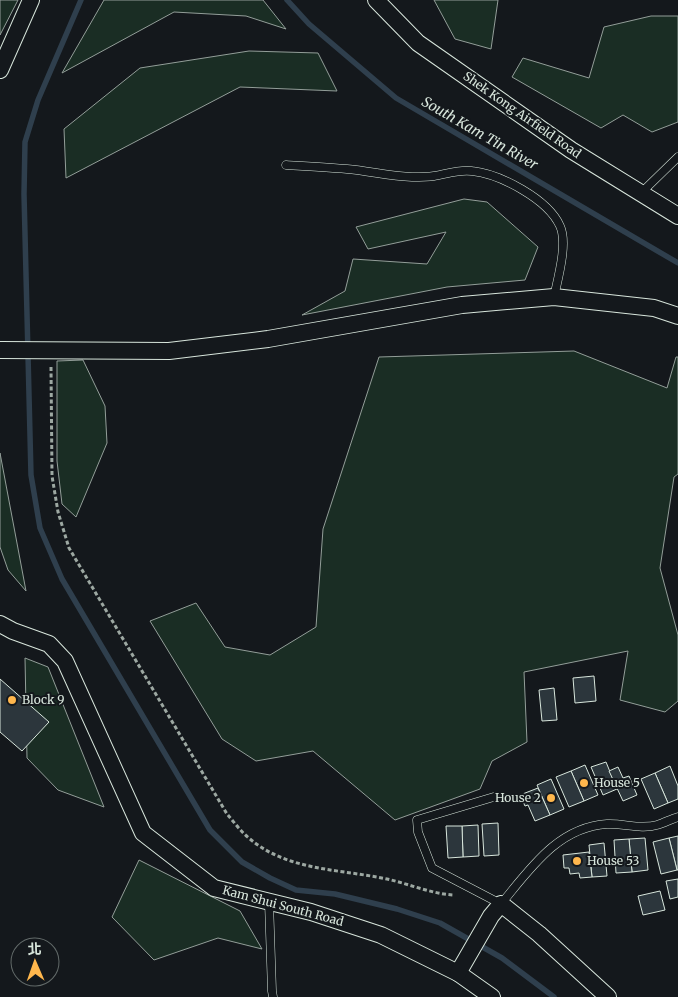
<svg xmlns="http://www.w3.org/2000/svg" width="678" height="997" font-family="Merriweather,'Noto Sans TC',serif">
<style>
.green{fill:#1a2d24;stroke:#939e99}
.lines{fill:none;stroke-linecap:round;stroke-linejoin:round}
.stream{stroke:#2f3f4d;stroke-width:5.5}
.building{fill:#2c363c;stroke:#d8e6dc}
.lane-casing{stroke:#d8e6dc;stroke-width:9}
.street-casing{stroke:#d8e6dc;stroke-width:18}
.path{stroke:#9da8a2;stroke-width:3;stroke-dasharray:4 2.5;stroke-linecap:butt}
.lane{stroke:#14181c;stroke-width:8}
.street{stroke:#14181c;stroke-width:16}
.poi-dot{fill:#ffb74d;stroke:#14181c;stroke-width:2}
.labels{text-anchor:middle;stroke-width:4;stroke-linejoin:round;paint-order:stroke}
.street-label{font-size:12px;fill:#d8e6dc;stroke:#14181c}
.poi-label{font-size:12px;fill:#d8e6dc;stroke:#14181c;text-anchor:start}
.water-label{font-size:14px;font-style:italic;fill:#d8e6dc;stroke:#14181c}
</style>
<rect width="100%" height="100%" fill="#14181c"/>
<g class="green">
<path d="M0,0H18L0,35Z"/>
<path d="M104,0H263L286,29L246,16L174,12L62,73Z"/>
<path d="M434,0H498L491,49L455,39Z"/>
<path d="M651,16H678V122L652,132L623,115L601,128L512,77L523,58L589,78L604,27Z"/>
<path d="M249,51L318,53L337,91L240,87L66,178L64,129L140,68Z"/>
<path d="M464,199L487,202L538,247L525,280L447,287L302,315L345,291L353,259L427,264L446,232L368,249L356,227Z"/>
<path d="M574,351L667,388L676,357H678V474L674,477L660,568L678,635V701L665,712L620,700L628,651L524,672L527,742L492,761L480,789L395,820L313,751L256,761L222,739L150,621L196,603L225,647L270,655L316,627L323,529L379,357Z"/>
<path d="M83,360L105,406L107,443L76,517L62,504L57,461V361Z"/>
<path d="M0,453L26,591L8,570L0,547Z"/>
<path d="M25,658L48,667L104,807L58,790L27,758Z"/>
<path d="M139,860L240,911L262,949L218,938L154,960L112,917Z"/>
</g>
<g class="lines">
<g class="stream">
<path d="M81,0L38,100L25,142L24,194L31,475L40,528L62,579L210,830L242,862L270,878L296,890L335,894L397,909L440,923L502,958L554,997"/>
<path d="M287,0L309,24L396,98L678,263"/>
</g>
</g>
<g class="building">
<path d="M594,676L596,701L575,703L573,678Z"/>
<path d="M0,679L49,722L22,751L0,732Z"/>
<path d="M554,688L557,720L542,721L539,690Z"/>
<path d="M606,762L617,789L603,795L591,767Z"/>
<path d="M585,765L598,795L584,801L571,771Z"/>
<path d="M670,766L678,786V799L668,803L655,773Z"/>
<path d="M618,767L623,778L629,776L637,795L623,801L609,771Z"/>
<path d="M571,771L584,801L569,807L556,777Z"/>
<path d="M655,773L668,803L654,809L641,779Z"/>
<path d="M551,779L564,809L550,815L537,785Z"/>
<path d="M538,788L550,815L535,821L528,805L525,806L520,795Z"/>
<path d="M498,823L499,855L484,856L482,824Z"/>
<path d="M478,825L479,856L463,857L462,826Z"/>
<path d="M446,826H462L463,857L448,858Z"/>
<path d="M678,836V870H677L669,838Z"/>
<path d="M645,838L648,870L632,872L629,839Z"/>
<path d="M669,838L677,870L661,874L653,842Z"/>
<path d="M629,839L632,872L616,873L614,840Z"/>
<path d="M604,843L607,876L592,877L589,845Z"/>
<path d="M589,852L592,877L580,878L579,873L570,874L569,868H564L563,855Z"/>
<path d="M678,879V897L670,899L666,881Z"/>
<path d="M660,891L665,910L643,915L638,896Z"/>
</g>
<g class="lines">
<g class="lane-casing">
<g id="lane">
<path d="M286,165C306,166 327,167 347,169C369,171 390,176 412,177C419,177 427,177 434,176C447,174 459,169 472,171C500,174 548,199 560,226C568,243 558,278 554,297"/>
<path d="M641,193L678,157"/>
<path d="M497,796L417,820L418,832L432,868L501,904C530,869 558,827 607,824C623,823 641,830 657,825C664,823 671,819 678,817"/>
<path d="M269,902L272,991L273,997"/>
</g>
</g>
<g class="street-casing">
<g id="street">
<path d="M376,0L418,43L571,150L678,216"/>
<path d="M0,70L31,0"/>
<path d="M0,350L169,351L268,339L462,305L554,297L654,308L678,316"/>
<path d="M0,624L13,631L49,644L65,661L143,833L214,888L311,912L381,935L458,973L492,997"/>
<path d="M458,973L491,916L501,904L539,934L608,997"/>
</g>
</g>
<path class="path" d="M51,367L52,476L58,512L69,548L227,814C234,822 241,832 250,839C288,871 340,869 387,879C409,884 432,894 454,895"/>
<use href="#lane" class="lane"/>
<use href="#street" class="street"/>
</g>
<g class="poi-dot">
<circle cx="12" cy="700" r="5"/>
<circle cx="584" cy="783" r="5"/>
<circle cx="551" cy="798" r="5"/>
<circle cx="577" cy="861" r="5"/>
</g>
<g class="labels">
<g class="street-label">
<text transform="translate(522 115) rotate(35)" y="4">Shek Kong Airfield Road</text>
<text transform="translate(283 906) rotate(15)" y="4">Kam Shui South Road</text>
</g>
<g class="poi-label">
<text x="22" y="704">Block 9</text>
<text x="594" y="787">House 5</text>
<text x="541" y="802" text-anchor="end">House 2</text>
<text x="587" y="865">House 53</text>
</g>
<g class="water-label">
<text transform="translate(480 133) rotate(30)" y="5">South Kam Tin River</text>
</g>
</g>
<g transform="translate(35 962) rotate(358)"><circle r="24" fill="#14181c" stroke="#626a69"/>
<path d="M0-4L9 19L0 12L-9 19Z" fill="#ffb74d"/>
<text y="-8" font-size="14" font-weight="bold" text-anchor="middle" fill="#d8e6dc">北</text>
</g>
</svg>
